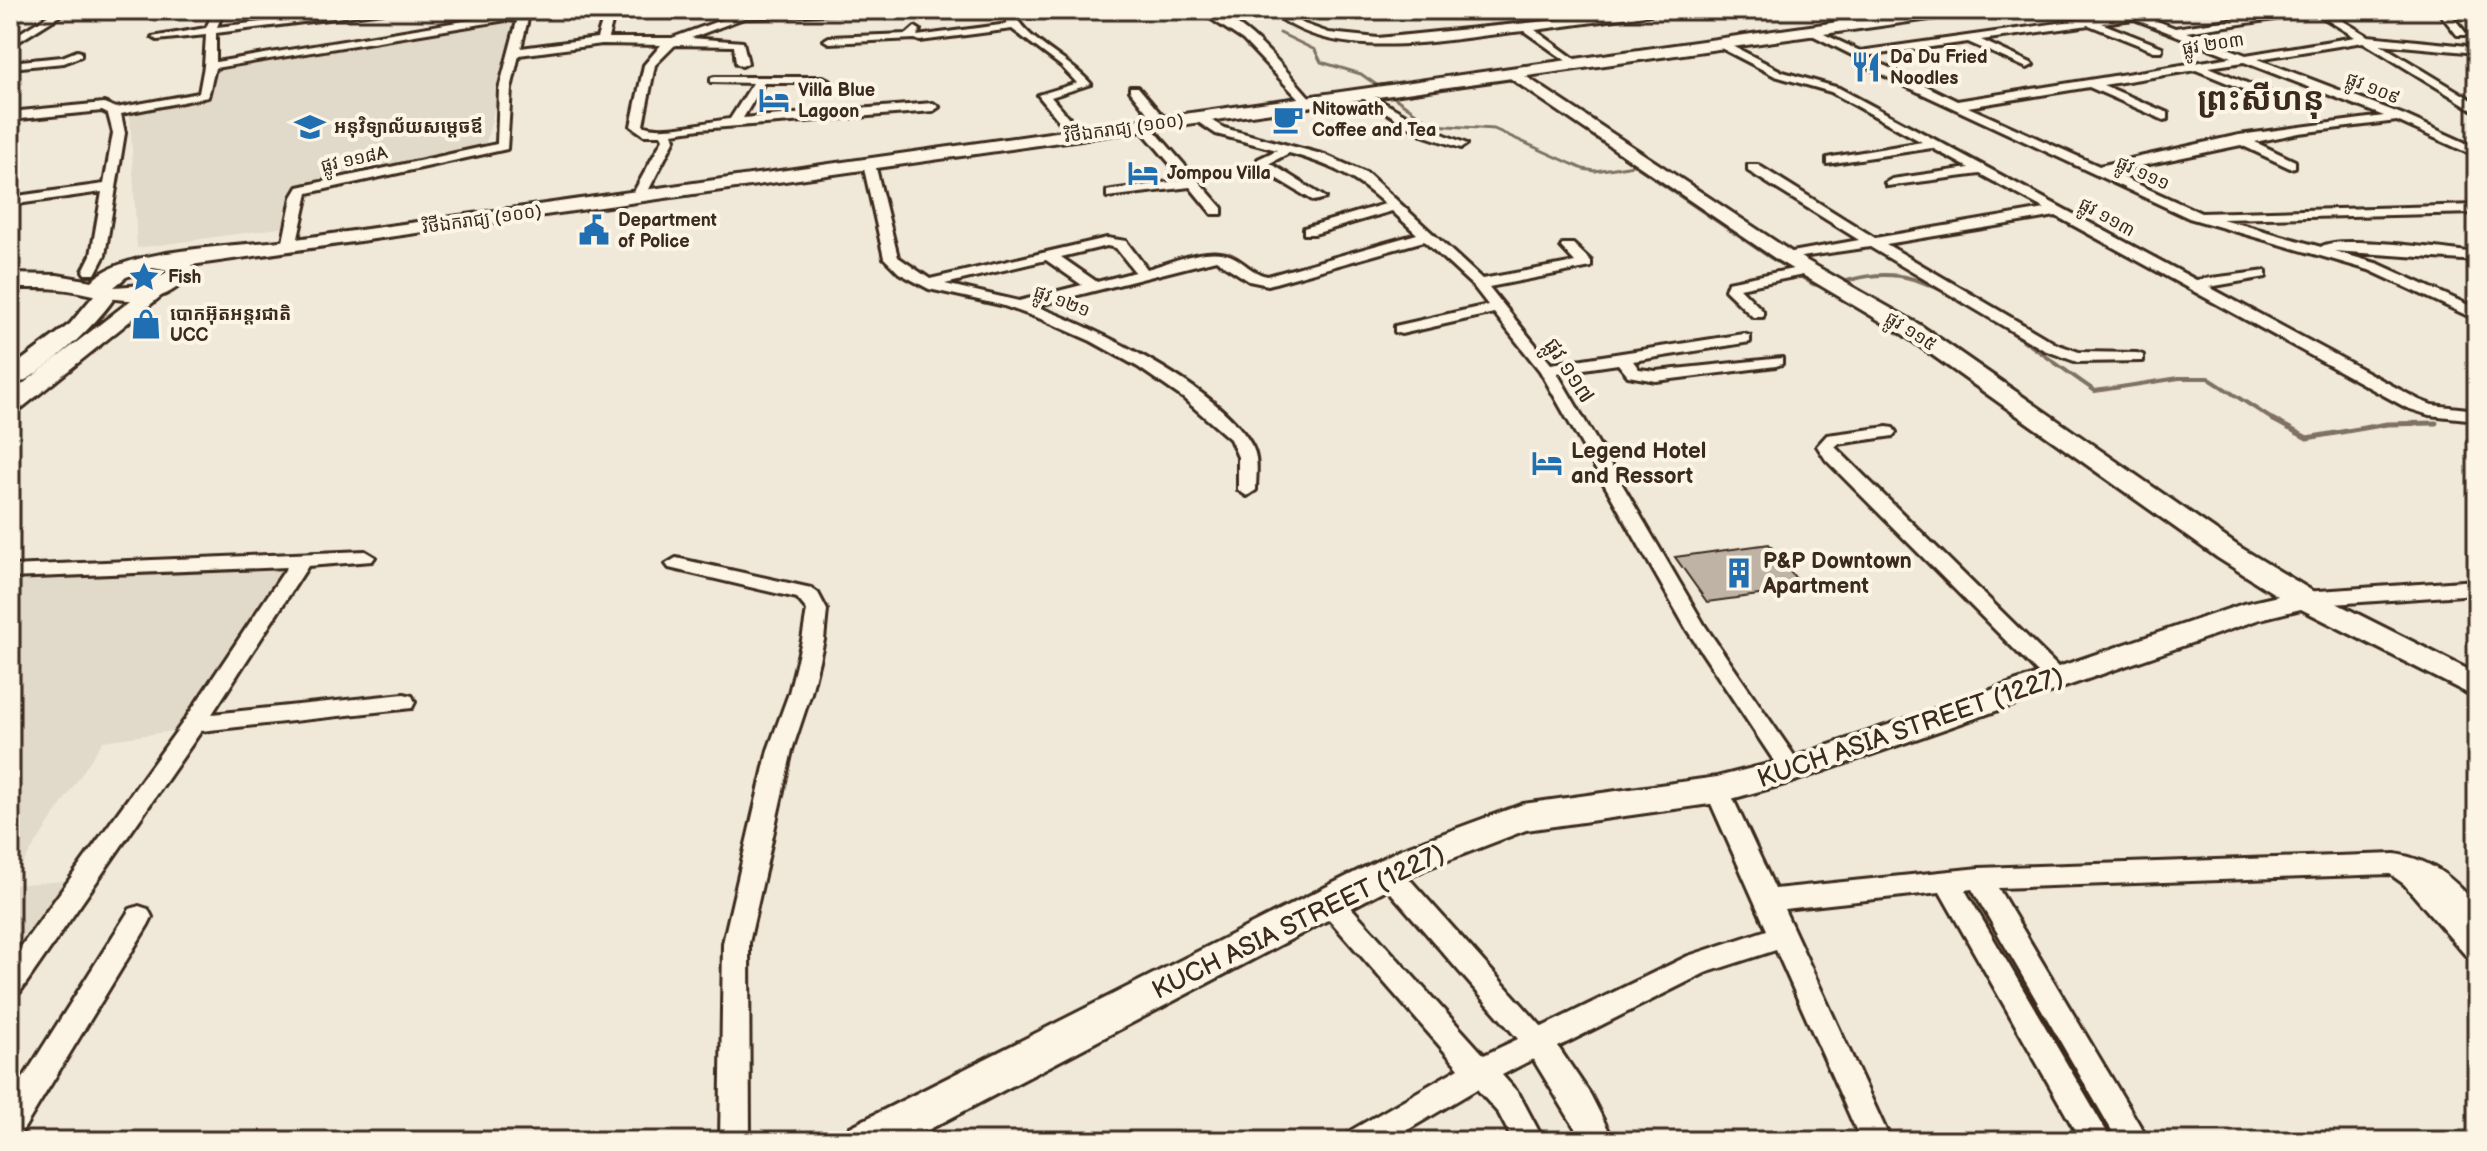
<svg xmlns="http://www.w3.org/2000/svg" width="2487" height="1151" font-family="'Balsamiq Sans','Noto Sans Khmer',sans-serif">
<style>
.built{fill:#e1d9c9}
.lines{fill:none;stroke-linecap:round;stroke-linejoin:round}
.stream-far2{stroke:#7e7163;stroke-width:3}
.stream-far1{stroke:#7e7163;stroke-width:4}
.stream{stroke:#7e7163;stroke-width:5}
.building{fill:#beb3a4;stroke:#3b2a1e;stroke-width:2}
.street-casing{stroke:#3b2a1e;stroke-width:6}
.secondary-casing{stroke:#3b2a1e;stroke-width:6}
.primary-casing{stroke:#3b2a1e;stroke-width:6}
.street{fill:#fcf5e5;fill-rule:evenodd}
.secondary{fill:#fcf5e5;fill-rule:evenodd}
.primary{fill:#fcf5e5;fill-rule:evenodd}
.labels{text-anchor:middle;stroke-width:8;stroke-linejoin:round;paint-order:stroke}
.far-street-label{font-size:18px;fill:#3b2a1e;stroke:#fcf5e5}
.far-poi-label{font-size:18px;font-weight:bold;fill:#3b2a1e;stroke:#fcf5e5;text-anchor:start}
.street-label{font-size:22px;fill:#3b2a1e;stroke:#fcf5e5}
.poi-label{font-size:22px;font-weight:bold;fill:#3b2a1e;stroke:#fcf5e5;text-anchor:start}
.near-street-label{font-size:26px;fill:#3b2a1e;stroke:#fcf5e5}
.far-town-label{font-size:32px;font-weight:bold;fill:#3b2a1e;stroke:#fcf5e5}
</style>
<rect width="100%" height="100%" fill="#f0e9d9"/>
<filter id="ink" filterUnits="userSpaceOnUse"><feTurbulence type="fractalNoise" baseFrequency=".0125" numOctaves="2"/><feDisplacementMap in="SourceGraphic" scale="16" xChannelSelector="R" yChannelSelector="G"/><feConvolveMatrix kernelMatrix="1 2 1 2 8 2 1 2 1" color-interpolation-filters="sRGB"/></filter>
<g filter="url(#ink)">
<g class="built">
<path d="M503,18H517L486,143L435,159L383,167L299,187L292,194L286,227L137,248L130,112L189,99L193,102L209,99L218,68Z"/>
<path d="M283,567L173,731L103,741L10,883V578Z"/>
<path d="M77,880L10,974V885Z"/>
</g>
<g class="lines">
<path class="stream-far2" d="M1280,33L1315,50L1321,62L1361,74L1433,125L1494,129L1583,169L1595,171L1634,165L1660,182"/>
<g class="stream-far1">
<path d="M1657,180L1770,257L1813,284L1826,287"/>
<path d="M1839,283C1860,277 1877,273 1899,276C1954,283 2047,359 2095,391L2179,378H2208L2275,421"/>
<path d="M2471,409V399L2477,391"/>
</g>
<path class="stream" d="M2272,419L2307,438L2387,424L2436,423"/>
</g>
<path class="building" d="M1769,544L1804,589L1707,602L1675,557Z"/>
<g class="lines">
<g class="street-casing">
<g id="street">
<path d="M57,10H69L10,47V39Z"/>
<path d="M172,10H203C196,15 179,15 172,10Z"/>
<path d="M214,10H224L217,27L367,10H399L216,33V62L506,14L528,19L521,48L597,38L603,19L608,16L613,19L608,38H672L743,12L855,10L850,13L744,18L691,38L743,42L748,63L742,66L736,63L734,46L675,45L655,65L643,125C660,134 709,121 730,119L753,83L711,82V78L715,77H823L829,80L823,83H764L743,118L933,103L939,107L933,111L700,129L673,133L675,139L645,197L638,201L631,197L663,139L661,135H644L631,126L644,65L661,45L602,44L519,55L511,89L507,149L308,193L296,247L289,251L282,247L292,197L298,187L497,144L499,89L517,21L506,20L215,68L208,97L121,114L125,133L105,255L95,274H85L83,271L91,255L102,192L10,205V197L104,184L113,133L108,114L102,111L10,120V112L104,103L116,108L199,93L204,66L206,35L157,40L152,37L206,28Z"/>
<path d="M1002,10H1012C1026,42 1068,57 1091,84L1051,97L1081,132V138H1073L1038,95L1077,83L1061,66L1012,29L920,41L915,39L829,43L824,40L829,37L907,34L915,27L920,30L917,36L1008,24Z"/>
<path d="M1198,10C1241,10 1284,70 1312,100V104H1304L1243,40Z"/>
<path d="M1270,10H1282L1304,24L1329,33L1378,38L1655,10H1682L1535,30L1579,62V66L1575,67L1524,31C1446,38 1334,67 1270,10Z"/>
<path d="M2115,10L2136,13L2181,10L2147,17L2175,28L2296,10H2325L2368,36L2477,47V53L2380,44L2477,103V112L2363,42L2258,59L2404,115L2477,148V157L2397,121L2299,133L2255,142L2295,161V167L2290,168L2241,145L2111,172L2201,213L2477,205V213L2222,219L2321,247C2335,234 2451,250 2477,253V261L2334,251L2379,264L2477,309V320L2369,270L2189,218L1897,82L1856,61L1854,56L1804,31L1813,29L1860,51L2122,14ZM2316,13L2355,37L2246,55L2186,32ZM2134,19L2232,57L1957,101L1865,56L1968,42L2027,68L2033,65L2031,63L1981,40L2089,25L2154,51H2162V47L2101,23ZM2244,62L2384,116L2239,135L2099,166L1968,107L2089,87L2164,120L2168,119V113L2103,85L2196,70L2274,102H2282V98L2209,67Z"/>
<path d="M2437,10H2447L2466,33L2465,35H2457Z"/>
<path d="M2460,10H2477V14Z"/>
<path d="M1717,42H1725L1783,72L1839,88L2196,280L2266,271V277L2209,287L2419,400L2432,405L2477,410V420L2429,415L2407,408L2056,216L1886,244L2056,344L2079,352L2137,353L2143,355V361L2077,362L2044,350L1870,247L1781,260V254L1859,240L1748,171V165H1758L1875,238L2045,209L1980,174L1887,186L1885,183L1892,179L1969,168L1932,148L1827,164V158L1832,157L1922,142L1831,92L1775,76L1717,46Z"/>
<path d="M77,51L81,52V56L64,63L10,68V62L62,57Z"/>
<path d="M1130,87H1138L1166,120V126H1158L1130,91Z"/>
<path d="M1363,91L1433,130L1467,144L1461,148L1425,136L1359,96L1357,94Z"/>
<path d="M1199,113L1224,128L1325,155L1368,174L1482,279L1575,262L1561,247L1563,244H1573L1591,261V267L1489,287L1551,364L1744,334L1750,336V342L1633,361L1639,369L1656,371L1782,358V364L1776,366L1656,381L1628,376L1618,364L1557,373L1705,626L1800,764L1804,770L1800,776L1792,779L1784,776L1687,630L1540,371L1494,313L1401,334L1395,332V326L1488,305L1474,287L1424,241L1268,285L1249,281L1216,260L1035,306C1094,327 1225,390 1253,448C1259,461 1256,476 1256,490L1247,496L1238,490V457L1230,439L1183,398L1138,367L1091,341L1041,319L1001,305L929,289L899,273L884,258L863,164L869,160L875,164L898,257L930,279L1107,238L1126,241L1147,269C1170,263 1206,246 1229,255C1243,260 1252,274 1268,276L1417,234L1392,211L1314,234H1304V228L1385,204C1354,176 1329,164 1289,153L1270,163L1326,198L1314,201L1259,168L1258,159L1277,150L1216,134L1195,120V114ZM1107,246L1116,248L1135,272L1097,282L1061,257ZM1046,260L1082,285L1019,301L945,284Z"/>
<path d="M1143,121L1147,122L1222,208V214H1212L1190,187L1107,197V191L1112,190L1184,180L1137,125Z"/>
<path d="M1808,266L1815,270L1813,273L1740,288L1763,311V317H1753L1725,290L1728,282Z"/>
<path d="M1887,427L1893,428L1896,432L1893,436L1838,444L1835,447L2063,672L2066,677L2063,682H2047L1826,460L1817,446L1827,435Z"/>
<path d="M365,551L375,557L372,561L308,566L212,714L404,694L412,696L415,702L412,708L201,731L20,992L10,996V962L186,718L287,567L10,578V566Z"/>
<path d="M676,558L811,588L818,593L827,610L824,640L811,693L792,750L749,943L750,1141H720L723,943L768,750L789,693L802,640L807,610L797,598L669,568L666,564Z"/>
<path d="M2477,580V594L2304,606L2294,599L2304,592Z"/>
<path d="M1717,781L1725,784L1729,790L1775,889L1979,868L2395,854C2432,860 2453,878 2477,905V961L2468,958L2404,884L2390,874L1998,888L2149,1141H2118L1972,889L1965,890L2112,1141H2081L1940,892L1784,909L1891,1141H1861L1776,950L1705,973L1558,1047L1590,1094L1614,1141H1583L1533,1059L1502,1075L1519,1094L1544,1141H1513L1499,1114L1477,1089L1389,1141H1346L1350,1131L1459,1068L1321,910L1317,902L1321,894L1330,891L1339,894L1484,1055L1518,1039L1378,878L1374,871L1378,864L1387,861L1396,864L1542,1027L1688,956L1767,930L1705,790L1709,784Z"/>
<path d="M139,906L148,909L152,917L148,925L20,1135L10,1139V1099L130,909Z"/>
</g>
</g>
<g class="secondary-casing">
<g id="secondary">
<path d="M1817,10H1835L1862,25L1855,29L1850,28Z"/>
<path d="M1513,68L1793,253L1920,325L2238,546L2314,592L2477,674V698L2301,609L2260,619L1792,782L1717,803L1526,830L1425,869L907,1141H844L850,1127L1401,849L1523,804L1717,777L1788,759L2243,604L2278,596L2218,558L1904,335L1779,261L1507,76V70Z"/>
<path d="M164,278L174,284L171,288L18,411L10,413V394L157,280Z"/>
<path d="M107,286L118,292C102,320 40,379 10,387V369L70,324L100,288Z"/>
</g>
</g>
<g class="primary-casing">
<path id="primary" d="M1923,10H1966L1958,15L191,265L194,269C165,312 121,301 79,292C57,287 33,288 10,288V274L57,275L92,281C123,248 241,246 289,240ZM153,268L169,271L144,285L114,287L126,277Z"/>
</g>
<use href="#street" class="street"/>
<use href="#secondary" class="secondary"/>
<use href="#primary" class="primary"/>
</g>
</g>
<defs>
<g id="restaurant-bare" transform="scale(2.4)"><path d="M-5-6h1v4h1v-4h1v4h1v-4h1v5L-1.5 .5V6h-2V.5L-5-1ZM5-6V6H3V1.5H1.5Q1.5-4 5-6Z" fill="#1f6fb2" stroke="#fcf5e5" stroke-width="2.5" paint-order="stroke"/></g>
<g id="hotel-bare" transform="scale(2.4)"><path d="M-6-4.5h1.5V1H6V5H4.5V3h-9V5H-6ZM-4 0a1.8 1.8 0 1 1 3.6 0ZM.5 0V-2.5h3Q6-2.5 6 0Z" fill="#1f6fb2" stroke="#fcf5e5" stroke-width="2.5" paint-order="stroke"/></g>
<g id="cafe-bare" transform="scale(2.4)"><path d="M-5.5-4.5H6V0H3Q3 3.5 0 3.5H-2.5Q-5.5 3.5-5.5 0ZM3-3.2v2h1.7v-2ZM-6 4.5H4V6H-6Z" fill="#1f6fb2" stroke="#fcf5e5" stroke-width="2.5" paint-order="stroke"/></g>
<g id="school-bare" transform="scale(2.4)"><path d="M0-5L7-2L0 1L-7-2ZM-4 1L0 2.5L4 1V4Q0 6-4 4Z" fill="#1f6fb2" stroke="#fcf5e5" stroke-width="2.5" paint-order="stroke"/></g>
<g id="civic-bare" transform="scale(2.4)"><path d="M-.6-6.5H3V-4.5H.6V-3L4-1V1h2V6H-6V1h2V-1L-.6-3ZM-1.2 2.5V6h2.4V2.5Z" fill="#1f6fb2" stroke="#fcf5e5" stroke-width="2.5" paint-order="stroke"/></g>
<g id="sight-bare" transform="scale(2.4)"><path d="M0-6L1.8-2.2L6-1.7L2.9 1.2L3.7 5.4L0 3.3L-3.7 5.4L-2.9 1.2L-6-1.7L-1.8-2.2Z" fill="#1f6fb2" stroke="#fcf5e5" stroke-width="2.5" paint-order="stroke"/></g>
<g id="shop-bare" transform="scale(2.4)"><path d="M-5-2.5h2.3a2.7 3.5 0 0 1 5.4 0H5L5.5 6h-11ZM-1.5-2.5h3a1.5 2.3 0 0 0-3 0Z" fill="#1f6fb2" stroke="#fcf5e5" stroke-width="2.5" paint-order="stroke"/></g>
<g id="building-bare" transform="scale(2.4)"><path d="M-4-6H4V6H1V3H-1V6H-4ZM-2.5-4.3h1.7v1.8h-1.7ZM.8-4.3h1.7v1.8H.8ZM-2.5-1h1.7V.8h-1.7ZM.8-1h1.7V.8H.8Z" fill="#1f6fb2" stroke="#fcf5e5" stroke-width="2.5" paint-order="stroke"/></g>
</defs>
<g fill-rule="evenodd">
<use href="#restaurant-bare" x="1866" y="67"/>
<use href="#hotel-bare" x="774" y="100"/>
<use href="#cafe-bare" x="1288" y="119"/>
<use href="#school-bare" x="310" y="127"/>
<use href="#hotel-bare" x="1143" y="173"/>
<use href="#civic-bare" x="594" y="230"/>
<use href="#sight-bare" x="144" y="277"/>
<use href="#shop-bare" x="146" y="324"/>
<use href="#hotel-bare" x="1547" y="463"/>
<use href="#building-bare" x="1739" y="573"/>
</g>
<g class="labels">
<g class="far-street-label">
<text transform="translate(2213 44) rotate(-9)" y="6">ផ្លូវ ២០៣</text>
<text transform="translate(2373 88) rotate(22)" y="6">ផ្លូវ ១០៩</text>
<text transform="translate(1124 128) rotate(-8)" y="6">វិថីឯករាជ្យ (១០០)</text>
<text transform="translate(354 159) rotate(-12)" y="6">ផ្លូវ ១១៨A</text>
<text transform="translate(2143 173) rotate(25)" y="6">ផ្លូវ ១១១</text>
<text transform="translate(2107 217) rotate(29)" y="6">ផ្លូវ ១១៣</text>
<text transform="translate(482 219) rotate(-8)" y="6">វិថីឯករាជ្យ (១០០)</text>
<text transform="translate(1062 301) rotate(21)" y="6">ផ្លូវ ១២១</text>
<text transform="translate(1911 331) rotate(33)" y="6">ផ្លូវ ១១៥</text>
</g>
<g class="far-poi-label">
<text x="1890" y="63">Da Du Fried<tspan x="1890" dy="21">Noodles</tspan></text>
<text x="798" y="96">Villa Blue<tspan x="798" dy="21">Lagoon</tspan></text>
<text x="1312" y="115">Nitowath<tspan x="1312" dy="21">Coffee and Tea</tspan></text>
<text x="334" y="133">អនុវិទ្យាល័យសម្តេចឪ</text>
<text x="1167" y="179">Jompou Villa</text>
<text x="618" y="226">Department<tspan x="618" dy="21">of Police</tspan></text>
<text x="168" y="283">Fish</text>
<text x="170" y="320">បោកអ៊ុតអន្តរជាតិ<tspan x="170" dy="21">UCC</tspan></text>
</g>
<g class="street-label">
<text transform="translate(1570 370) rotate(57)" y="8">ផ្លូវ ១១៧</text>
</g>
<g class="poi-label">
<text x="1571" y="458">Legend Hotel<tspan x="1571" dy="25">and Ressort</tspan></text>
<text x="1763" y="568">P&amp;P Downtown<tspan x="1763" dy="25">Apartment</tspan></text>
</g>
<g class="near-street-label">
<text transform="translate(1910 727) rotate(-19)" y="9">KUCH ASIA STREET (1227)</text>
<text transform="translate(1298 921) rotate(-26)" y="9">KUCH ASIA STREET (1227)</text>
</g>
<g class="far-town-label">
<text x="2261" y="110">ព្រះសីហនុ</text>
</g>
</g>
<rect width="2487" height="1151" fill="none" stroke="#fcf5e5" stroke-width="40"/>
<rect x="20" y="20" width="2447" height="1111" fill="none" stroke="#3b2a1e" stroke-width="3" filter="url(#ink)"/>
</svg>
